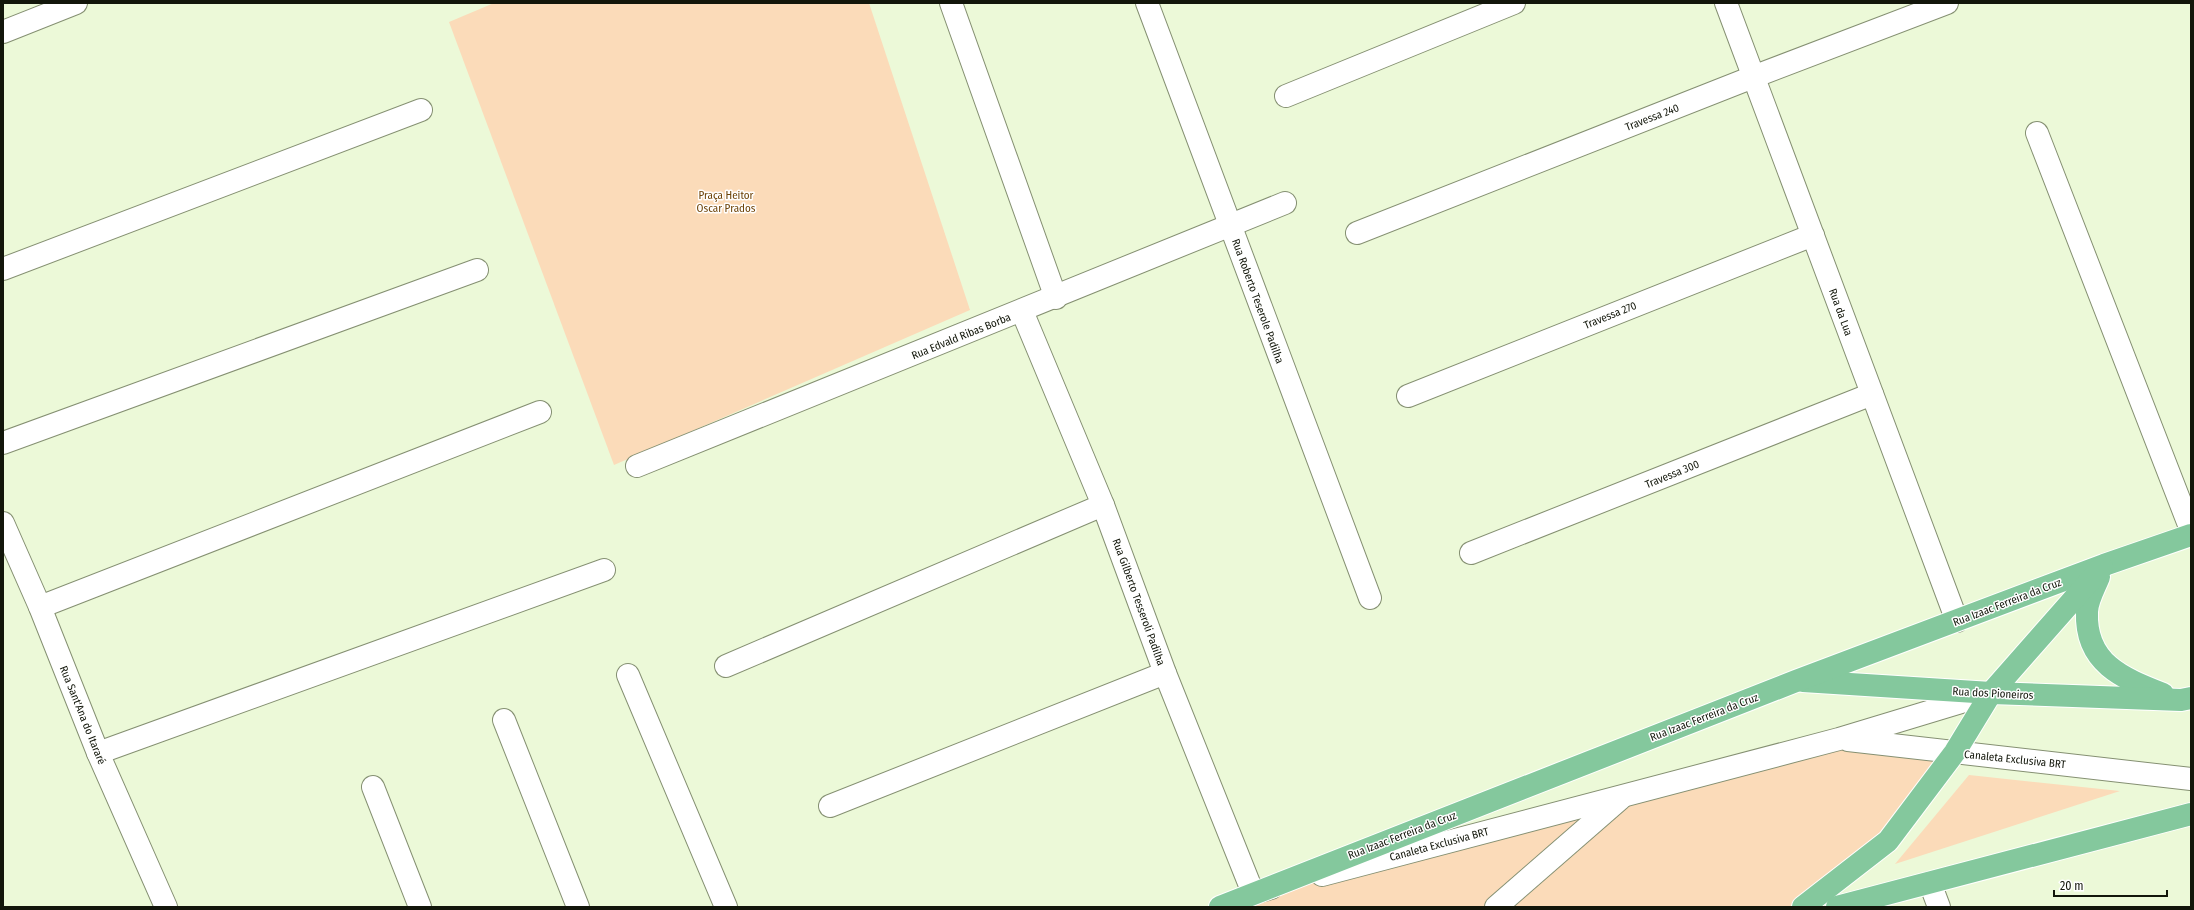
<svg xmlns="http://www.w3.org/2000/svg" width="2194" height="910" font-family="'Fira Sans Condensed',sans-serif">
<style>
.green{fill:#fbdbb9}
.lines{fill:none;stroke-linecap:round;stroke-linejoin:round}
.minor-casing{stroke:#859072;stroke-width:24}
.major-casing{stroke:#fff;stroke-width:24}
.minor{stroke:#fff;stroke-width:22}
.major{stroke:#84c89d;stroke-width:22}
.labels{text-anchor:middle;stroke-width:3;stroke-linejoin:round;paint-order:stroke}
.street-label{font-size:11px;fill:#12160a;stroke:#fff}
.park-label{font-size:11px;fill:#6d4307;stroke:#fff}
</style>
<rect width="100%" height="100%" fill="#ecf9d8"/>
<g class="green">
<path d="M494,3H869L970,310L614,465L449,22Z"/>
<path d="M1830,747L1937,760L1875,842L1791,907H1505L1630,800Z"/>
<path d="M1969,775L2120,791L1895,864Z"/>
<path d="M1604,804L1486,907H1228L1259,894Z"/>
</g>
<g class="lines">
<g class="minor-casing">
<g id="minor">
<path d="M951,3L1056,298"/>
<path d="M1147,3L1370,598"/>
<path d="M1726,3L1957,621"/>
<path d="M3,32L76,3"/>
<path d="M1286,96L1514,3"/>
<path d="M2037,133L2191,530"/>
<path d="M1357,233L1753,77L1947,3"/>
<path d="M3,269L421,110"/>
<path d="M1022,311L1103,505L1165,673L1253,893L1271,888"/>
<path d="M1408,396L1813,235"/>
<path d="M3,443L477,270"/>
<path d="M637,466L1285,203"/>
<path d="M3,523L40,607L98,753L166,907"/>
<path d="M1471,553L1872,394"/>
<path d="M40,607L540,412"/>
<path d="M726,666L1103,505"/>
<path d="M628,675L726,907"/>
<path d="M504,720L578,907"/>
<path d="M1848,740L2191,779"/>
<path d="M98,753L604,570"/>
<path d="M373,787L420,907"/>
<path d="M830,806L1165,673"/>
<path d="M1322,875L1839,739L1991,693"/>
<path d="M1930,883L1939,907"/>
<path d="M1496,907L1620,799"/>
</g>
</g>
<g class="major-casing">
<g id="major">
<path d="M2099,577C2095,587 2087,601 2087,612C2085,663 2122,678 2163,694"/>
<path d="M1803,681L1991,693L2181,700L2191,698"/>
<path d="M1220,907L1796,681L2104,565L2191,535"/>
<path d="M1803,907L1888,841L1955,752L1991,693L2102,567"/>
<path d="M1837,907L2191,814"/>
</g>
</g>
<use href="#minor" class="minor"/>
<use href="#major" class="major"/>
</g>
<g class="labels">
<g class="street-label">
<text transform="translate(1652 117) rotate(-21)" y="4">Travessa 240</text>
<text transform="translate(1258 301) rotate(70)" y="4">Rua Roberto Teserole Padilha</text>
<text transform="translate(1841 312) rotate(70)" y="4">Rua da Lua</text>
<text transform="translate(1610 315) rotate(-22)" y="4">Travessa 270</text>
<text transform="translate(961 336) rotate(-22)" y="4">Rua Edvald Ribas Borba</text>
<text transform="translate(1672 474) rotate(-22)" y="4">Travessa 300</text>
<text transform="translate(1139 602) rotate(70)" y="4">Rua Gilberto Tesseroli Padilha</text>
<text transform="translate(2007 602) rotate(-21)" y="4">Rua Izaac Ferreira da Cruz</text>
<text transform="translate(1993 693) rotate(3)" y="4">Rua dos Pioneiros</text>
<text transform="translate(83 715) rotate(68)" y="4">Rua Sant'Ana do Itararé</text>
<text transform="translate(1704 717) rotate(-21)" y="4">Rua Izaac Ferreira da Cruz</text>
<text transform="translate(2015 759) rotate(6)" y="4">Canaleta Exclusiva BRT</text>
<text transform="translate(1402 835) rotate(-21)" y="4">Rua Izaac Ferreira da Cruz</text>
<text transform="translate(1439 844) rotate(-15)" y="4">Canaleta Exclusiva BRT</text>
</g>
<g class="park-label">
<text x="726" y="199">Praça Heitor<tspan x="726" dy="13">Oscar Prados</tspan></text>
</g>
</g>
<rect width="2194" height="910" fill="none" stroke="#12160a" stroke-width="8"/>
<path d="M2054 890v6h113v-6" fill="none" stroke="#12160a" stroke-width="2"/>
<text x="2060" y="890" font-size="12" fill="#12160a" stroke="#ffffff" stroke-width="3" paint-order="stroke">20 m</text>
</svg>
